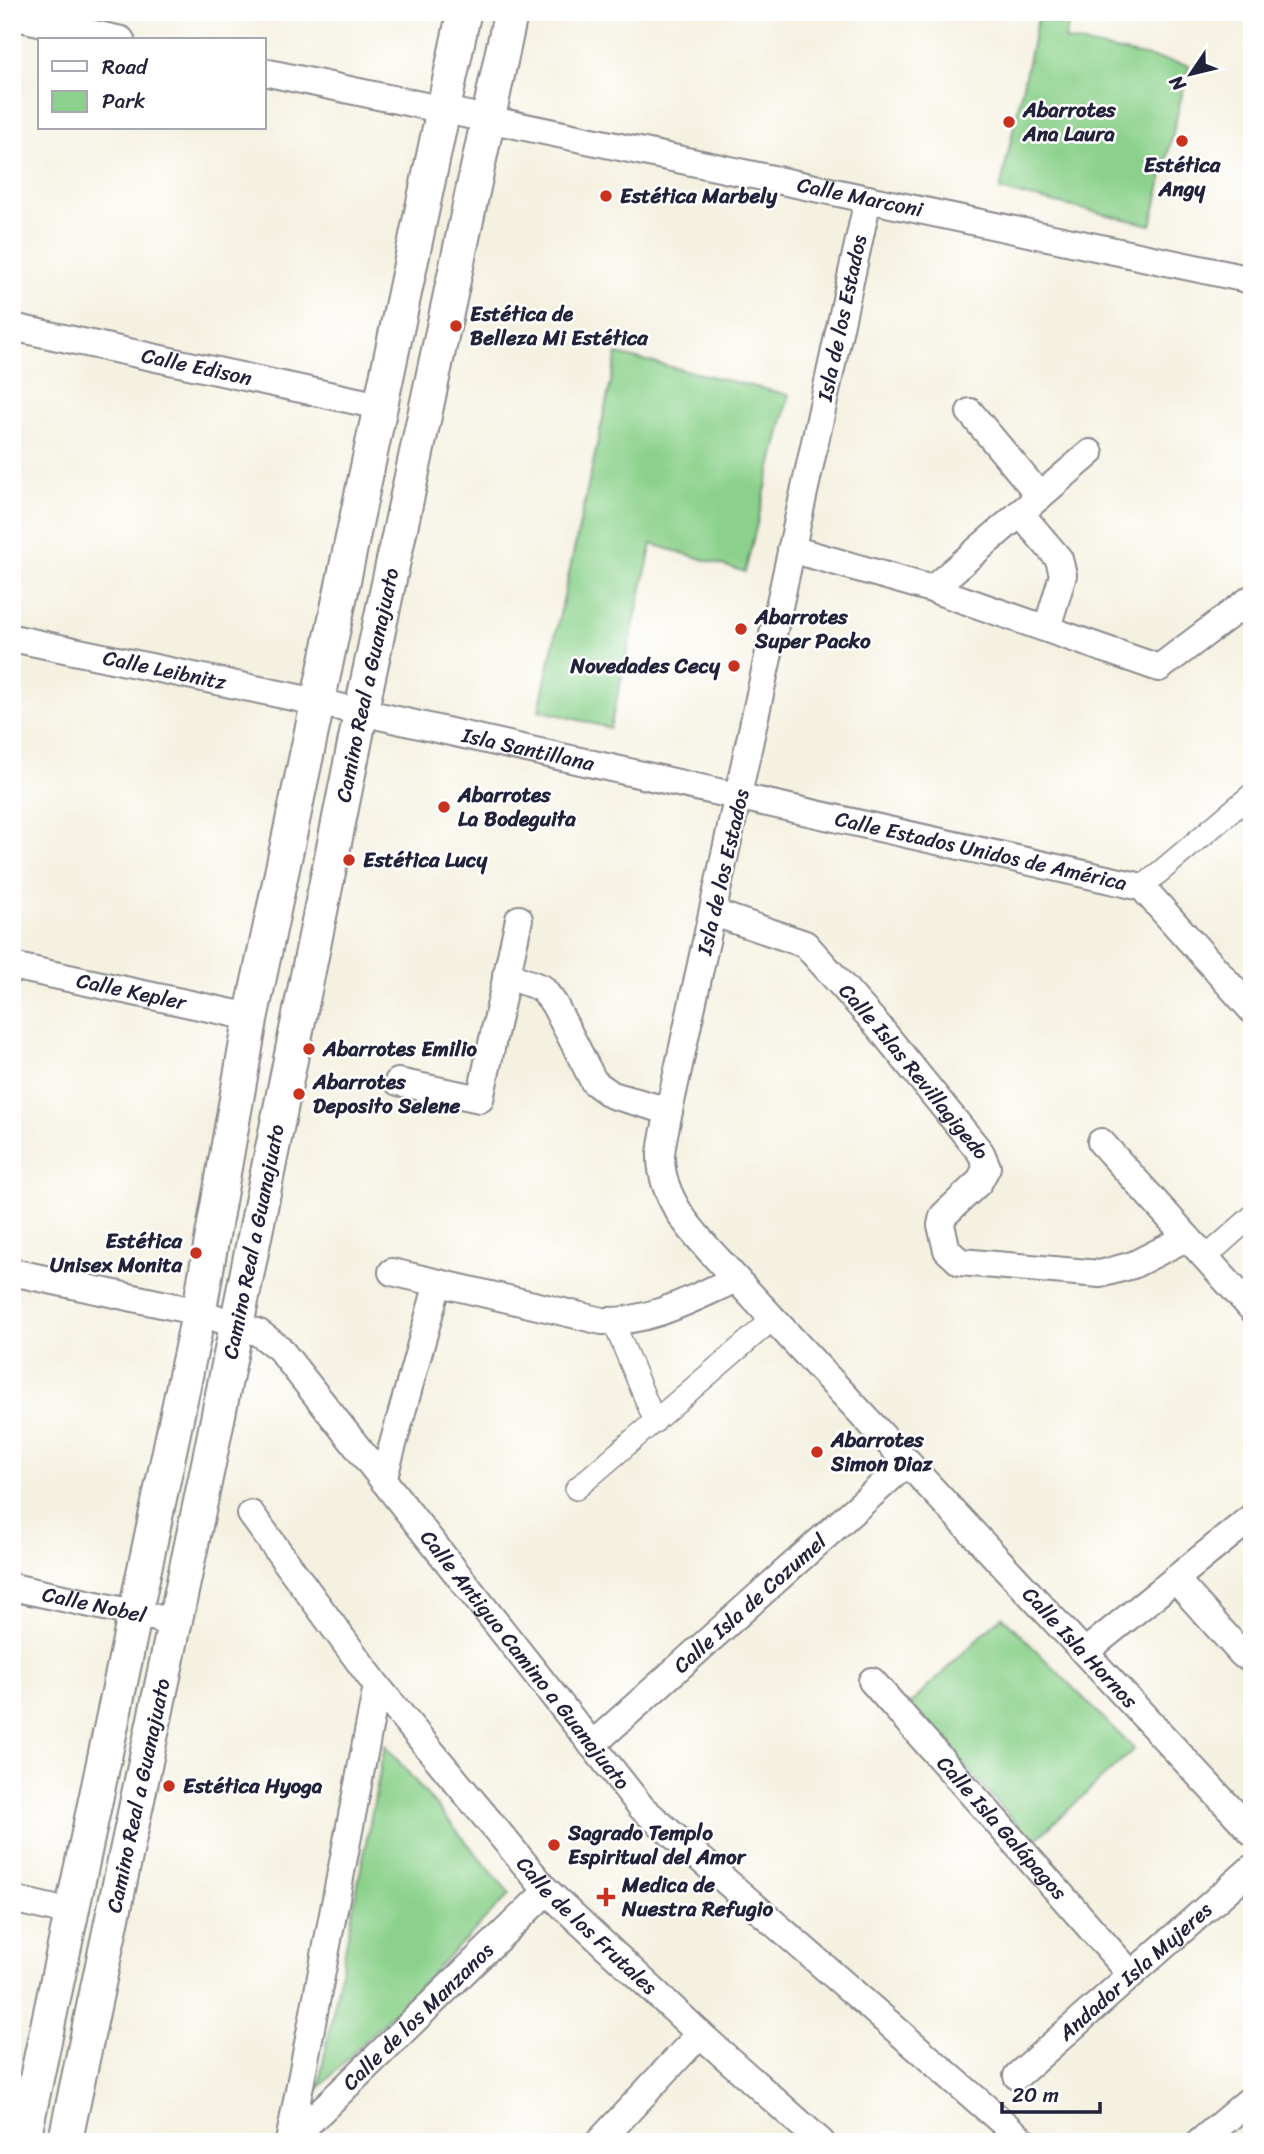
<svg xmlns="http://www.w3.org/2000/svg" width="1264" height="2154" font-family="Sriracha,sans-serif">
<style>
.green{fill:#8bd18b;stroke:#567a63;stroke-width:2}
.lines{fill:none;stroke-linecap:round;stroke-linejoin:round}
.pedestrian-casing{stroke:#8c8a8e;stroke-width:24}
.minor-casing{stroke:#8c8a8e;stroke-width:30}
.tertiary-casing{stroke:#8c8a8e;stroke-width:37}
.pedestrian{stroke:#fff;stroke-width:21}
.minor{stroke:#fff;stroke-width:26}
.tertiary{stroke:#fff;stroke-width:33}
.poi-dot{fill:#c8321e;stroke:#fff;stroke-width:2.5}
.labels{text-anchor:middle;stroke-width:5;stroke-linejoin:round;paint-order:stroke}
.poi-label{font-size:21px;font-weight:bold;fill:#22223b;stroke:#fff;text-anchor:start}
.street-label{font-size:21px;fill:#22223b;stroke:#fff}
</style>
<rect width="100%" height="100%" fill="#fff"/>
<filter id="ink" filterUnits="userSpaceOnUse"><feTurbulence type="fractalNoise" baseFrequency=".0143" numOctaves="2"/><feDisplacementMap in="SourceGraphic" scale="14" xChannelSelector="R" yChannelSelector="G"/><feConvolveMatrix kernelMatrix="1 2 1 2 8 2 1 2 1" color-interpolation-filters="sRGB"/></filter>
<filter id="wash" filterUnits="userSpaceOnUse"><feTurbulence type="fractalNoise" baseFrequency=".00686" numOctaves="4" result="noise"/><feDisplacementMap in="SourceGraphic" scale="28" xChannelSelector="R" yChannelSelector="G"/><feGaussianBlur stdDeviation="1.57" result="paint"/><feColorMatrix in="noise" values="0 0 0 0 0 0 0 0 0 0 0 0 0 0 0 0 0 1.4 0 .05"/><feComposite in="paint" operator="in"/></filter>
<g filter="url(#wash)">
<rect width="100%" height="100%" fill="#f5f1e1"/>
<g class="green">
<path d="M1039,12H1071L1065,40L1189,65L1151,225L1000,190Z"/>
<path d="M617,354L789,395L745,572L652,544L610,728L539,710Z"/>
<path d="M1002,1616L1134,1749L1033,1842L909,1705Z"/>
<path d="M385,1745L510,1894L318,2089Z"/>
</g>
</g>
<g filter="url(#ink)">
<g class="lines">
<g class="pedestrian-casing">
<g id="pedestrian">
<path d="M1142,887L1252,794"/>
<path d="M1205,1258L1252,1216"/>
<path d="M613,1321L655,1422"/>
<path d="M576,1489L773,1319"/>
</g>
</g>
<g class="minor-casing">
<g id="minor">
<path d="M12,16L121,40"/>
<path id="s1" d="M264,72C593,144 923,208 1252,280"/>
<path id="s2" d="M868,199C803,504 737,808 669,1111C666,1126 662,1141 661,1155C660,1206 705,1244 736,1279L1252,1832"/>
<path id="s3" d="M12,327L380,406"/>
<path d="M970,412L1040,496"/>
<path d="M1020,513L1059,559L1063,575L1047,628"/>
<path d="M791,549L932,589L1159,668L1252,598"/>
<path d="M932,589L1090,453"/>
<path id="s4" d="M12,638L317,702L1142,887L1252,1010"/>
<path id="s5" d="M714,913L805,944L879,1027L981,1153L987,1167L979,1182L943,1216L941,1225L947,1250L960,1262L1100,1274L1133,1265L1186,1238"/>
<path id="s6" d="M12,966L251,1017"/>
<path d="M506,975L542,988L554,1004L594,1082L612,1095L669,1111"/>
<path d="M398,1082L480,1099L519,919"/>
<path d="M1101,1142L1252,1309"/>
<path id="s7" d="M12,1272L199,1312L259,1333L279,1348L642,1808L1025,2142"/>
<path d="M392,1272L602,1321C650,1323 693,1298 736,1279"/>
<path d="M383,1480L438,1283"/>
<path id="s8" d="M251,1514L377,1686L547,1891L700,2034L821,2142"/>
<path d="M1175,1579L1243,1655L1252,1657"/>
<path id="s9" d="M12,1587L175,1622"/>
<path d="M1085,1652L1252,1517"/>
<path id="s10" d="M872,1681L1131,1974"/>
<path id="s11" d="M592,1745L908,1462"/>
<path d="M12,1899L72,1913"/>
<path id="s12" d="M1017,2076L1252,1868"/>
<path d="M289,2142L377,1686"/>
<path id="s13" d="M289,2142L547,1891"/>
<path d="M599,2142L700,2034"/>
<path d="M1200,2142L1252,2098"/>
</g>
</g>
<g class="tertiary-casing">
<g id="tertiary">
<path d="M23,2142L199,1312L251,1017L464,12"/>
<path id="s14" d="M65,2142L207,1471L361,712L511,12"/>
</g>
</g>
<use href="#pedestrian" class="pedestrian"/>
<use href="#minor" class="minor"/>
<use href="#tertiary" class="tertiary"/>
</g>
</g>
<g class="poi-dot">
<circle cx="1009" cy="122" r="7"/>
<circle cx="1182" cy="141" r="7"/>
<circle cx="606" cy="196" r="7"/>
<circle cx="456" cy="326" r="7"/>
<circle cx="741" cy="629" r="7"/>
<circle cx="734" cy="666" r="7"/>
<circle cx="444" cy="807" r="7"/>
<circle cx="349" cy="860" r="7"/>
<circle cx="309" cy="1049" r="7"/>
<circle cx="299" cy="1094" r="7"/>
<circle cx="196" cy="1253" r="7"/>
<circle cx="817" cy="1452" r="7"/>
<circle cx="169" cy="1786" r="7"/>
<circle cx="554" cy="1845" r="7"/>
<path d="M602.5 1886.5h7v7h7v7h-7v7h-7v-7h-7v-7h7z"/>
</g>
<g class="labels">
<g class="poi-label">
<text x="1023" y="117">Abarrotes<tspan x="1023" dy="24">Ana Laura</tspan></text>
<text x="1182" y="172" text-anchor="middle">Estética<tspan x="1182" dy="24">Angy</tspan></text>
<text x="620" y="203">Estética Marbely</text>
<text x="470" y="321">Estética de<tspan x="470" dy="24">Belleza Mi Estética</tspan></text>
<text x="755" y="624">Abarrotes<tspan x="755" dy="24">Super Packo</tspan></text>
<text x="720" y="673" text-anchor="end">Novedades Cecy</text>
<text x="458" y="802">Abarrotes<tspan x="458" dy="24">La Bodeguita</tspan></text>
<text x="363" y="867">Estética Lucy</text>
<text x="323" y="1056">Abarrotes Emilio</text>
<text x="313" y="1089">Abarrotes<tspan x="313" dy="24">Deposito Selene</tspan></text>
<text x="182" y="1248" text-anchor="end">Estética<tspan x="182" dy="24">Unisex Monita</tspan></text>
<text x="831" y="1447">Abarrotes<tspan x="831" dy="24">Simon Diaz</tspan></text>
<text x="183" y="1793">Estética Hyoga</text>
<text x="568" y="1840">Sagrado Templo<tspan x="568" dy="24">Espiritual del Amor</tspan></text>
<text x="622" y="1892">Medica de<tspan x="622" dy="24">Nuestra Refugio</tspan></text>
</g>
<g class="street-label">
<text dy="7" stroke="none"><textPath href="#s1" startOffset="609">Calle Marconi</textPath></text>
<text transform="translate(842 318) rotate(-78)" y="7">Isla de los Estados</text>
<text dy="7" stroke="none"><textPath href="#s3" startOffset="189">Calle Edison</textPath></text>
<text dy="7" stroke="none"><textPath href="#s4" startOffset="156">Calle Leibnitz</textPath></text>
<text dy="7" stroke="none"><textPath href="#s14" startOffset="1488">Camino Real a Guanajuato</textPath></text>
<text dy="7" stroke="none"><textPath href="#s4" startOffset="528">Isla Santillana</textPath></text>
<text dy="7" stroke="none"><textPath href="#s4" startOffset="992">Calle Estados Unidos de América</textPath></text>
<text transform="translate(723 872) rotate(-77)" y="7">Isla de los Estados</text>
<text dy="7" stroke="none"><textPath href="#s6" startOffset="122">Calle Kepler</textPath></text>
<text dy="7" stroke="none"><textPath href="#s5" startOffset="264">Calle Islas Revillagigedo</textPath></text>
<text dy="7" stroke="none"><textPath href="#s14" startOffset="920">Camino Real a Guanajuato</textPath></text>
<text dy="7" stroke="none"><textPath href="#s9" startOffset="84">Calle Nobel</textPath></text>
<text dy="7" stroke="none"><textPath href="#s11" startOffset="212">Calle Isla de Cozumel</textPath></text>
<text dy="7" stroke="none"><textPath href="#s2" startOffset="1631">Calle Isla Hornos</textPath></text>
<text dy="7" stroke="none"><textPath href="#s7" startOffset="677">Calle Antiguo Camino a Guanajuato</textPath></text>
<text dy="7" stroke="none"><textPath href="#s14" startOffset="354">Camino Real a Guanajuato</textPath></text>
<text dy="7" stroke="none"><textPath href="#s10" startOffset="196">Calle Isla Galápagos</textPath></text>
<text dy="7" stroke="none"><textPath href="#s8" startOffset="532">Calle de los Frutales</textPath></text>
<text dy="7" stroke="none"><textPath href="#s12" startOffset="158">Andador Isla Mujeres</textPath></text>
<text dy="7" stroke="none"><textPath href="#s13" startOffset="180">Calle de los Manzanos</textPath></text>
</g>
</g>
<rect width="1264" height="2154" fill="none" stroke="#fff" stroke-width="42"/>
<rect x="38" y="38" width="228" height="91" fill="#ffffff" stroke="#a7a7b1" stroke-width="2"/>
<rect x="52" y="61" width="35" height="10" fill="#ffffff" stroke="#a7a7b1" stroke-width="2"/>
<text x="102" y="74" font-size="21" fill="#22223b">Road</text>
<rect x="52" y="91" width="35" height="21" fill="#8bd18b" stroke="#a7a7b1" stroke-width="2"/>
<text x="102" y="108" font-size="21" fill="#22223b">Park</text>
<g transform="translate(1191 74) rotate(235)" stroke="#ffffff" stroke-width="5" paint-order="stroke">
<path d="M0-5L12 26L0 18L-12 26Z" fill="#22223b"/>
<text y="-10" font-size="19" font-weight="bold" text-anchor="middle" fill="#22223b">N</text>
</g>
<path d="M1002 2102v10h98v-10" fill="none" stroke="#22223b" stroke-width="3.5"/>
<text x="1012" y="2102" font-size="21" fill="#22223b" stroke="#ffffff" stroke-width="5" paint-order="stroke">20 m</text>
</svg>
